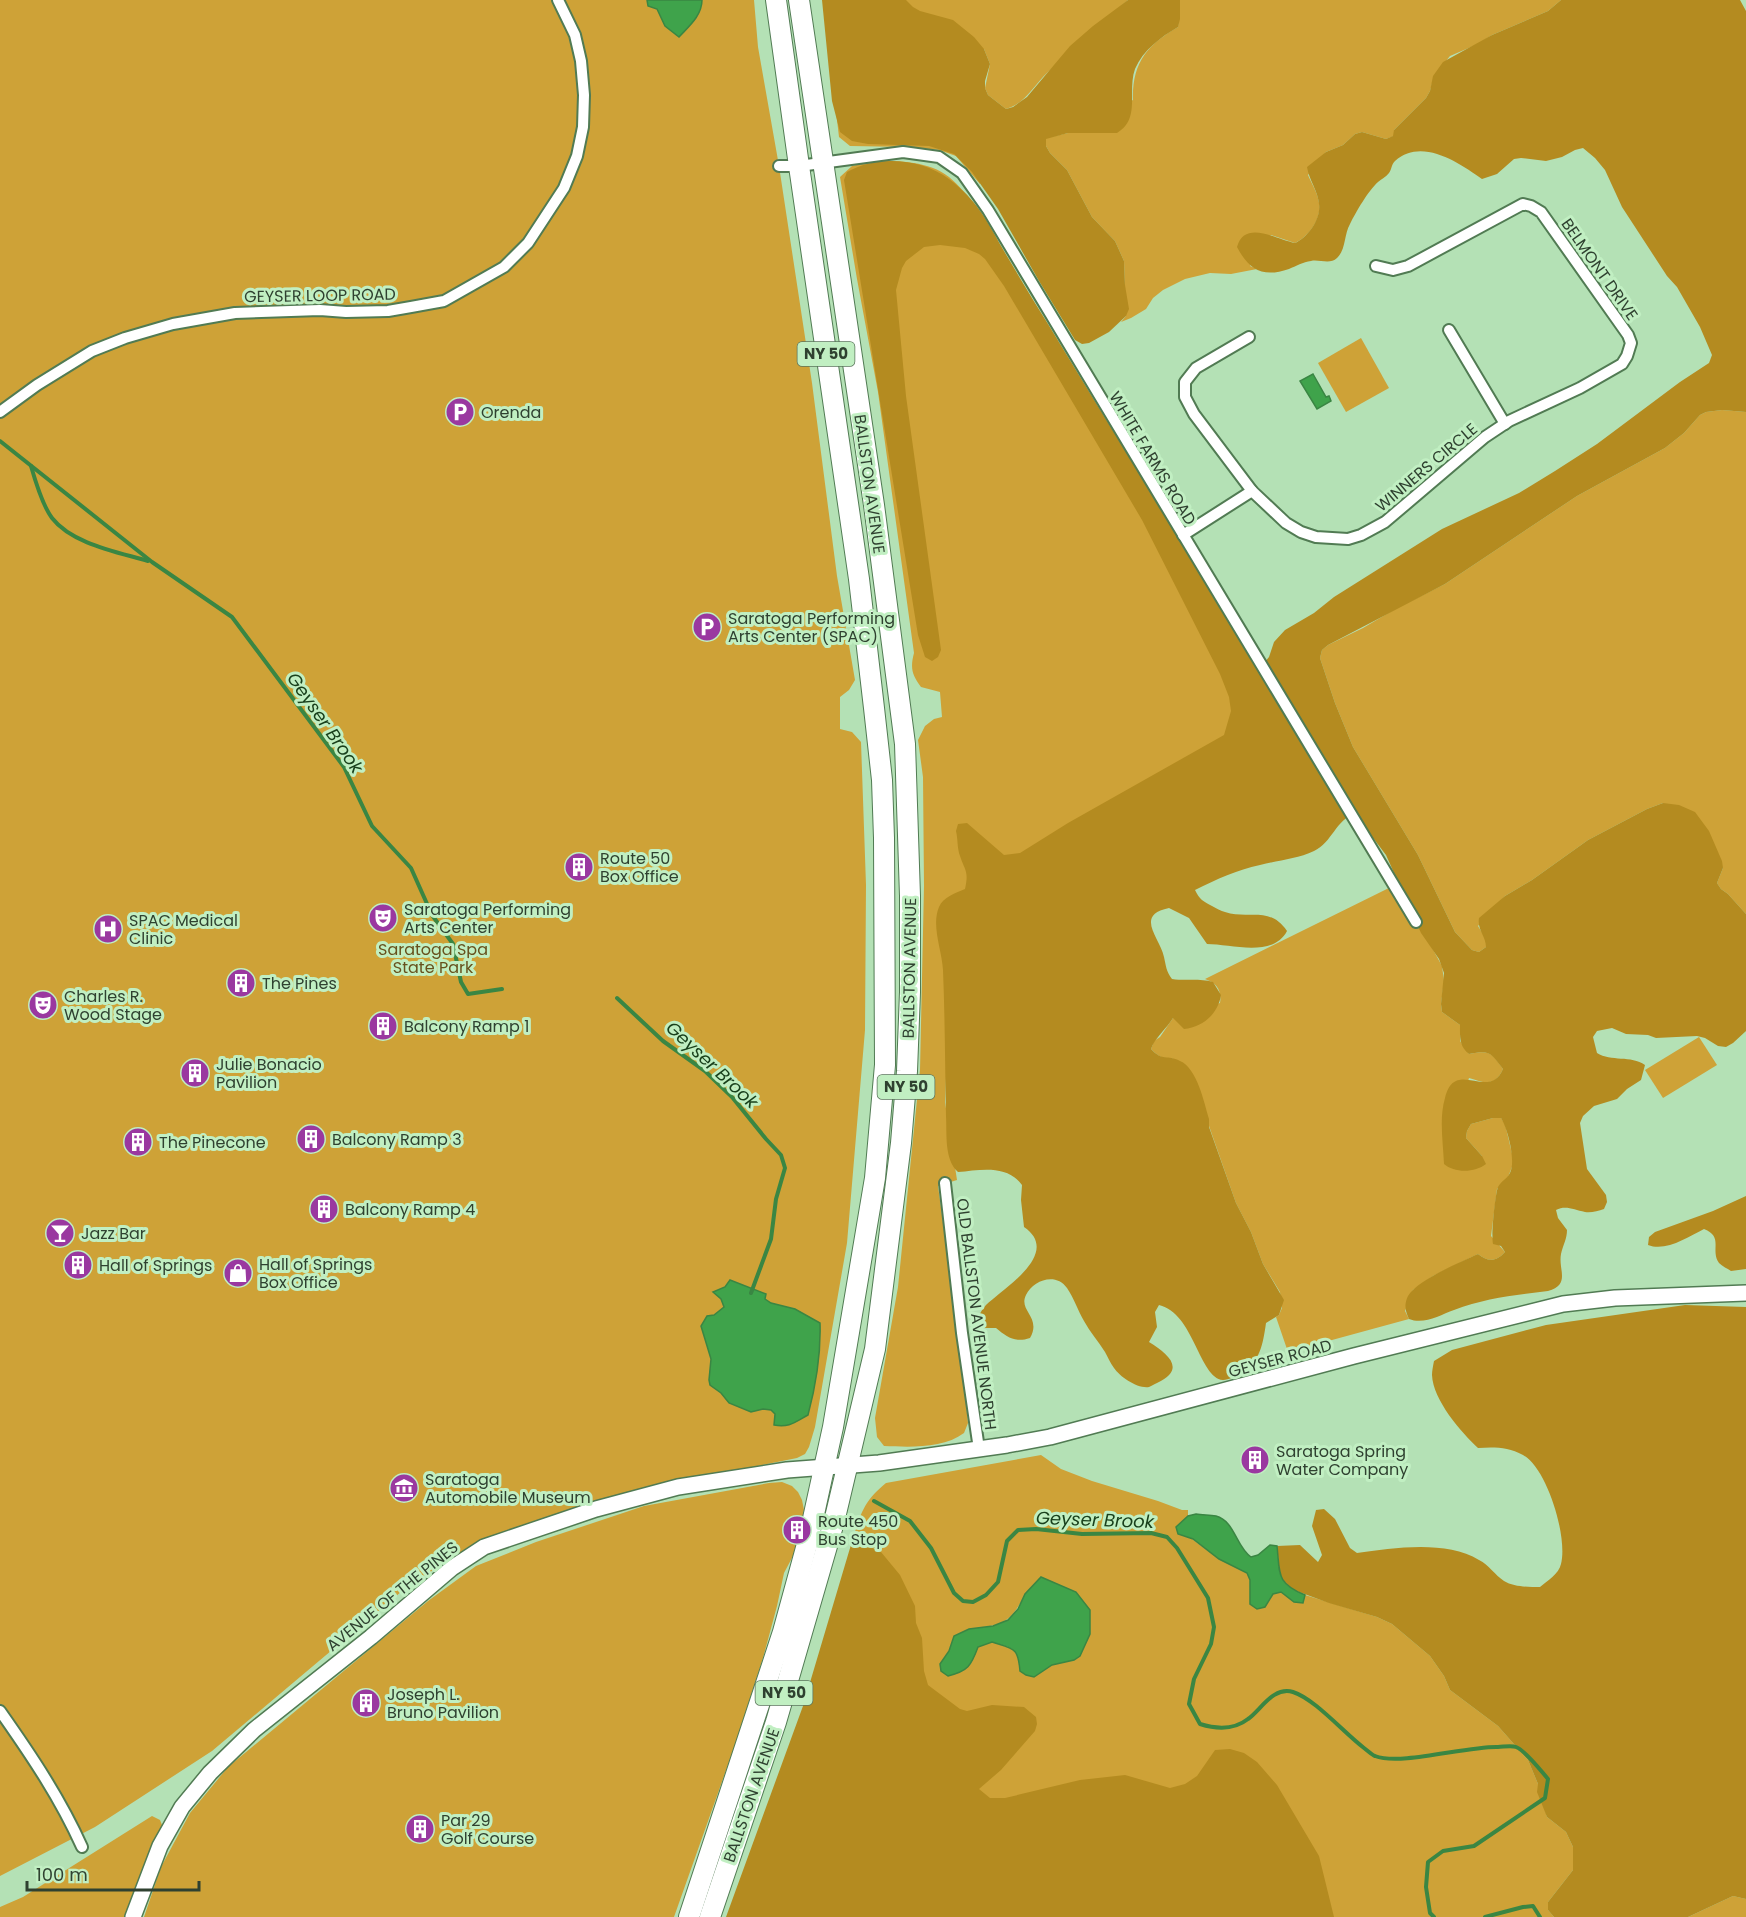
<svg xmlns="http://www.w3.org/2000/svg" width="1746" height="1917" font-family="Poppins,sans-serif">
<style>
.green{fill:#cea237;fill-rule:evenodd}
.forest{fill:#b48b20}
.water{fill:#3fa34b;stroke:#3a8643;stroke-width:1.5}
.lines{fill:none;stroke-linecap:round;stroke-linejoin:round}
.stream{stroke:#3a8643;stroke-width:4}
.street-casing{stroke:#517b53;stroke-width:14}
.secondary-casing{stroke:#517b53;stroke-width:18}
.highway-casing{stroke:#517b53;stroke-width:22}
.street{stroke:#fff;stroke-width:10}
.secondary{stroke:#fff;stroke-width:15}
.highway{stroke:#fff;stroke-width:20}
.labels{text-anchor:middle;stroke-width:6;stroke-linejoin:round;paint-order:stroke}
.shield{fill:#c1efc2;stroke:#5b755c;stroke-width:1.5}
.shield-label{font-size:15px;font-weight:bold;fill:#2f4130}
.street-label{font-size:16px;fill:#2f4130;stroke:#c1efc2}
.poi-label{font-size:16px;fill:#2f4130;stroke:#c1efc2;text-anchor:start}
.park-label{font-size:16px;fill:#67511d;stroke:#c1efc2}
.water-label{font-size:18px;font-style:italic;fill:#19401c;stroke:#c1efc2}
</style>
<rect width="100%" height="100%" fill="#b4e1b5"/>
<g class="green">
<path d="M0,0H754L758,47L779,166L812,383L837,576L855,680L849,690L840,697V729L852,732L861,742L866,885L865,1030L847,1243L815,1427L809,1447L805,1454L797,1458L639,1490L538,1520L476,1543L408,1586L212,1751L95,1827L0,1876Z"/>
<path d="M823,0H1128C1101,23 1074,48 1048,72C1033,86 1026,103 1006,109L988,95L985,88L990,64L984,49L980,184L956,156L939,150L909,147L850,146L839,137Z"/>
<path d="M1180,0H1561L1548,11L1492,35L1478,44L1450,56L1434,76L1430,91L1426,98L1394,130V136L1386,139L1362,132L1355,134L1343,145L1326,152L1308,175C1312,184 1318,194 1319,203C1322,219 1308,237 1295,243L1271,235L1250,266L1257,269L1231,274L1210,273L1185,279L1163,290L1153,298L1146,309L1131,318L1121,322L1126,316L1124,261L1115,241L1092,217L1067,170L1050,153L1046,146V138L1068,133L1133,100C1132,63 1147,45 1178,27Z"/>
<path d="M875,161C899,161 929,161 949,177C959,185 967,196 976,206L1304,749L953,898L945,1102L957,1180L938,1186L960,1346L968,1423L964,1433C943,1449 909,1447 884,1446L877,1437L875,1418L898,1287L920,1070L924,886L923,777L918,740L925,726L934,719L942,717L940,692L921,687C912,675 910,668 914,653L878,392L857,279L840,177L852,166Z"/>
<path d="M1361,338L1389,388L1346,412L1318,363Z"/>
<path d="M1722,410L1746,412V914L1728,894L1721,889L1717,883L1723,868L1663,803L1647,809L1588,840L1532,880L1505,896L1478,926L1486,939V947L1479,952L1472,950L1455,932L1418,855L1353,747L1335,703L1320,658L1322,650L1328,645L1363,628L1397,608L1445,584L1577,496L1665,448L1684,433L1700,415L1706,412Z"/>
<path d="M1397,884L1442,966L1444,981L1441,1004L1442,1012L1460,1025V1041L1469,1054C1490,1050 1491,1052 1503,1069C1495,1087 1485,1083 1469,1078L1444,1164L1482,1156L1466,1138L1467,1131L1471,1124L1493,1118H1501L1505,1124L1514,1162L1508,1177L1497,1189L1491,1236L1505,1252C1496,1262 1488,1262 1478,1254L1433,1276L1413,1290L1405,1311L1409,1319L1288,1352L1276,1317L1279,1315L1282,1308L1280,1292L1263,1264L1251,1232L1236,1203L1209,1126L1172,1058C1162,1059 1158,1056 1151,1049L1154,1041L1160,1037L1173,1018L1220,1003C1222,991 1217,983 1205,979Z"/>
<path d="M1699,1037L1717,1065L1663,1098L1645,1070Z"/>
<path d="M1041,1455L1061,1469L1092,1481L1158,1501L1182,1510H1188V1516L1176,1527L1219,1559L1247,1573L1250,1580V1604L1265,1607L1273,1594L1281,1592L1294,1602L1303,1603L1305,1595L1377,1617L1392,1624L1430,1656L1444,1676L1450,1690L1498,1726L1528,1760L1538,1784L1547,1817L1566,1832L1573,1847V1870L1548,1902V1910L1554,1917H754L876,1549L853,1538C861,1513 864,1501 886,1483ZM1025,1594L1074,1660L1052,1665L1034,1677L1020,1671L1019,1655L1014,1649L992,1642L943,1659L949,1651L954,1636C989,1619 1005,1637 1025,1594Z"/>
<path d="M782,1482L792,1486L798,1492L802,1500L804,1510L793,1556L784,1573L777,1606L763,1658L735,1745L674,1917H144L161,1867L190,1813L228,1767L428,1601L476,1566L536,1542L644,1506L769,1483Z"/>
<path d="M152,1816L160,1820L162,1825L126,1917H0V1907L23,1897Z"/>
<path d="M1733,1896L1746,1899V1917H1688Z"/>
</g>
<g class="forest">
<path d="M822,0H906L913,7L920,11L953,20L974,37L984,49L990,64L985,81V88L988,95L1006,109L1013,107L1027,97L1070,46L1093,26L1128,0H1180V19L1178,27C1161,37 1143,50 1135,69C1127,91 1141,119 1117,133H1068L1046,139V146L1050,153L1067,170L1092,217L1115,241L1124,261L1125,285L1129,309L1126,316L1109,332L1089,343L1082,344L1075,340L1039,281L998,209L972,172L954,154L929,146L868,144L852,141L840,132L832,101Z"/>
<path d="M1561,0H1740L1746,11V412L1722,410L1706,412L1700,415L1684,433L1665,448L1577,496L1445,584L1328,645L1322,650L1320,658L1335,703L1353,747L1418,855L1455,932L1472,950L1479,952L1486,947C1486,936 1477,930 1479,918L1505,896L1532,880L1588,840L1647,809L1663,803L1679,805L1695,812L1709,831L1722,861L1723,868L1717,883L1721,889L1728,894L1746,914V1031L1733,1043L1726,1047L1718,1046L1705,1038L1697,1036L1656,1038L1648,1035L1626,1034L1612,1028L1597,1031L1593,1037L1597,1053C1611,1062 1631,1055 1645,1065L1641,1080L1627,1089L1617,1099L1594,1106L1583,1116L1580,1123L1587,1169L1606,1195L1607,1202L1604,1209C1598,1211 1591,1213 1585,1212C1574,1210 1566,1205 1556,1210L1558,1218L1567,1230C1567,1239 1563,1245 1561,1254C1558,1270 1571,1284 1548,1291C1516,1295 1485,1298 1454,1310C1440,1315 1424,1325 1409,1319C1405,1311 1404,1304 1408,1296C1417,1280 1461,1262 1478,1254C1488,1262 1496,1262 1505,1252L1501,1246L1493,1244C1491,1235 1495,1195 1498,1187C1501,1181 1507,1179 1510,1173C1516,1161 1508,1129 1501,1118H1493L1471,1124L1467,1131L1466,1138L1482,1156L1486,1164C1475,1173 1454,1173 1444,1164C1443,1142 1439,1118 1445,1098C1455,1057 1489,1102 1503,1069C1490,1052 1490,1050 1469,1054C1459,1046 1460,1037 1460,1025L1442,1012L1441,1004L1444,973L1439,959L1421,933L1386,855L1355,814C1336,819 1332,843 1314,851C1297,859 1279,860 1260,865C1237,870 1217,879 1195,890C1199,899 1204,902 1212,906C1216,908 1221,911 1225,912C1249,920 1269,905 1287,931C1273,958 1231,944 1207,944L1189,918L1169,908C1134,915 1160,938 1164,957C1166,966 1166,971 1172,979C1185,981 1200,978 1213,982L1221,995C1218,1014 1203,1027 1184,1029L1173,1018C1167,1028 1154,1039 1151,1049C1163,1062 1167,1054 1180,1061C1197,1068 1204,1102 1209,1119V1127L1236,1203L1251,1232L1263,1264L1284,1300L1279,1315L1266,1323C1263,1344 1260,1363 1240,1374C1234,1376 1229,1380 1223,1380C1199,1378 1194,1313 1159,1305L1155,1312L1157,1327L1149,1342C1168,1354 1187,1369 1157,1383C1154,1384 1152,1386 1149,1387C1138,1389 1120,1377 1114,1368C1110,1363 1108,1357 1105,1352C1098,1341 1090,1332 1084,1321C1078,1311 1074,1298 1067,1288C1056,1272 1033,1280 1026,1295C1018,1311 1042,1317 1030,1338C1015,1343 1007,1337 996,1328H981L977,1321C979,1315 982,1309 986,1305C1004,1288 1062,1253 1024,1227L1021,1200L1022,1185C1007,1164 980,1170 958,1172C944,1160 947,1133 946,1116C945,1067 945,1019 943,970C942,950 931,926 939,907C943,897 956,893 965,889C969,871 965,871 960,856C957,848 958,839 956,831L958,824L967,823L1004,855L1020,853L1068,823L1224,735L1231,711L1229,697L1220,674L1142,520L1004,286L985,259L979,254L965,248L940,245L924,247L906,261L902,268L896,290L906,396L941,650L938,657L932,661L925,657L918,635L844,180L847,172C877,155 921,158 949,179C978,201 987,221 1004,251C1018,275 1033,300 1048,324C1101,412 1156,500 1210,587L1212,595L1248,650L1264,663L1269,657L1274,642L1285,630L1314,613L1334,597L1442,529L1519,493L1555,471L1597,444L1680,382L1709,363L1712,355L1700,327L1677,287L1667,276L1622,207L1605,170L1595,158L1583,148L1575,150L1562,157L1546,161L1521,158L1514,159L1497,174L1482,179C1459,163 1422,137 1395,161C1391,165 1392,169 1389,173C1386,177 1381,179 1378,182C1368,191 1356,212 1350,224C1344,234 1346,250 1337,258C1330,265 1319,259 1311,261C1303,262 1296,266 1289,269C1263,278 1249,270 1237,247C1245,219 1277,240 1295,243C1308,237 1321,219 1319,204C1318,191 1309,180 1307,167L1326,152L1343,145L1355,134L1362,132L1386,139L1393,136L1394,130L1426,98L1430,91L1433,76L1443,62L1492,35L1548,11Z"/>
<path d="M1746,1196V1269L1731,1271C1728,1269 1722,1266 1719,1263C1710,1250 1724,1237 1704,1229C1688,1237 1666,1252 1648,1245L1649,1237L1655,1232L1713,1211Z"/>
<path d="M1685,1305L1746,1307V1899L1733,1896L1688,1917H1554L1548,1910V1902L1573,1870V1847L1566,1832L1547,1817L1537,1792L1538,1784L1528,1760L1498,1726L1450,1690L1444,1676L1430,1656L1392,1624L1377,1617L1329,1603L1291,1589L1280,1577L1277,1546L1300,1545L1318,1562L1322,1555L1312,1526L1316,1510L1324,1509L1335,1519L1350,1548L1357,1553C1394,1548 1446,1540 1479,1560C1489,1565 1495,1575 1504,1581C1514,1587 1528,1587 1540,1587C1547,1581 1559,1574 1561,1564C1568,1537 1547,1468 1523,1455C1508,1447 1495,1447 1478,1448C1461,1432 1433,1400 1432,1375C1432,1371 1433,1366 1434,1361L1452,1350L1546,1325Z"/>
<path d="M853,1538L881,1552L900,1575L915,1606L916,1623L922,1638L924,1671L928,1685L960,1709L967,1711L992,1705L1024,1707L1036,1717L1037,1724L1035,1731L1001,1770L979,1789L990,1798H1005L1080,1780L1125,1775L1170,1788L1185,1784L1197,1776L1215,1750L1230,1749L1244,1753L1257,1762L1277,1785L1319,1856L1334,1917H726L803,1706Z"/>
</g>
<g class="water">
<path d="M647,0H702C702,16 688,27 679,37L665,26L657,9L648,6Z"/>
<path d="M1313,374L1326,397L1329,396L1331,401L1317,409L1300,381Z"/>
<path d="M730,1280L766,1294L765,1299L771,1303L795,1309L820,1323C821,1354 816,1385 808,1415C795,1422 789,1428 774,1425L775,1414L771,1410L763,1409L751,1412L729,1403L721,1393L710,1385L709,1380L711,1359L701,1326L707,1316L714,1315L724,1307L721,1299L713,1292L725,1287Z"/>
<path d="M1196,1514C1202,1515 1209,1515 1216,1516C1235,1521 1236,1547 1251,1557L1258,1555L1270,1545L1277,1546C1280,1574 1276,1583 1305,1595L1303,1603L1294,1602L1281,1592L1273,1594L1265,1607L1257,1609L1250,1604V1580L1247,1573L1219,1559L1193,1539L1178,1534L1176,1527L1188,1516Z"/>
<path d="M1041,1577L1076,1592L1090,1610V1634L1080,1656L1074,1660L1052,1665L1034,1677L1026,1675L1020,1671C1018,1647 1014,1649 992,1642L978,1647C971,1666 968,1671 948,1676L941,1671L940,1664L949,1651L954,1636L969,1629L993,1626L1008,1620L1018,1609L1025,1594Z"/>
</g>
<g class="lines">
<g class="stream">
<path d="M0,441L152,562L232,617L344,767L372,826L411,868L432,915L453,944L461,982L468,994L502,989"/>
<path d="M31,466C35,480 43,506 52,518C72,544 118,552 148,561"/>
<path d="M617,998L663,1041L705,1071L732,1097L766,1139L781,1155L785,1168L776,1199L771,1239L751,1293"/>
<path d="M874,1501L910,1521L931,1548L954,1593L963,1601L973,1602L986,1595L998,1582L1007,1541L1018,1530L1036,1529L1082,1534L1151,1533L1167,1537L1177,1548L1208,1598L1214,1627L1211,1644L1194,1679L1189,1704L1200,1724C1216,1729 1234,1730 1248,1719C1261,1710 1273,1686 1293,1692C1315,1699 1344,1733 1364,1748C1368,1751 1372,1755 1375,1756C1401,1766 1466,1746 1498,1747C1503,1747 1511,1745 1516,1747C1526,1751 1541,1771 1548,1779L1545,1798L1474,1846L1443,1851L1428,1862L1426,1887L1430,1913L1434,1917"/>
<path d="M1485,1917L1523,1907L1533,1906L1540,1917"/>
</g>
<g class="street-casing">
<g id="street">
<path d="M779,166H799L903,152L939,157L962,173L988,210L1416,922"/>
<path d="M1449,330L1505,424"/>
<path d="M1249,337L1196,368L1185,382V397L1194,414L1252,491"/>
<path d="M0,412L37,385L92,351L125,338L173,324L235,313L320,310L346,312L388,311L411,307L444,301L504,267L528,243L564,188L577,156L583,127L584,95L581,61L575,35L558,0"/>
<path d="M1183,535L1252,491L1286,523L1301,532L1316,537L1348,539L1361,535L1385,522L1485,437L1509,421L1580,388L1622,364L1627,356L1631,343L1628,335L1541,212L1531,206L1523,204L1408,266L1393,270L1376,266"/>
<path d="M945,1183L962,1333L979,1449"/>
<path d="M0,1711C31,1755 60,1798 82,1847"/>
</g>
</g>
<g class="secondary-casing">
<path id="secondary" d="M133,1917L160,1846L182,1807L210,1773L254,1730L371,1637L452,1568L484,1547L596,1509L678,1487L787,1470L879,1463L1007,1445L1050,1437L1354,1356L1563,1304L1615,1298L1746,1293"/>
</g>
<g class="highway-casing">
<g id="highway">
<path d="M689,1917L783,1632L809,1537L833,1427L875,1178L885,1065L884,838L882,780L874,708L859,579L799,166L776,0"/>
<path d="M710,1917L776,1722L834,1522L875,1349L901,1143L907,1071L910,992V896L905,744L874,505L799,0"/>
</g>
</g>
<use href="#street" class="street"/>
<use href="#secondary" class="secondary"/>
<use href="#highway" class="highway"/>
</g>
<defs>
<g id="parking-disc" transform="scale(1.5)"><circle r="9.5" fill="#9a38a0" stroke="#c1efc2"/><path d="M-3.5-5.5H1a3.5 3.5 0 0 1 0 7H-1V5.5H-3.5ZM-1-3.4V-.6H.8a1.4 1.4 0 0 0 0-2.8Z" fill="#fff"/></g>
<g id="building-disc" transform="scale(1.5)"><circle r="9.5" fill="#9a38a0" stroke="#c1efc2"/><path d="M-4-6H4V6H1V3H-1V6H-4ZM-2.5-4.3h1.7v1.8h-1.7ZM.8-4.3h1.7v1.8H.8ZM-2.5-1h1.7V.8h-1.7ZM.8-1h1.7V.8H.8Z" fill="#fff"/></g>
<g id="theatre-disc" transform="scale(1.5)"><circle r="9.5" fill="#9a38a0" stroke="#c1efc2"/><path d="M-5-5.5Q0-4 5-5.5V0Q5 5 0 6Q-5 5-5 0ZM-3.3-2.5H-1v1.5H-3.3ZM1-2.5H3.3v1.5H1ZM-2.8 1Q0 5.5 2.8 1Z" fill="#fff"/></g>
<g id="hospital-disc" transform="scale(1.5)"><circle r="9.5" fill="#9a38a0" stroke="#c1efc2"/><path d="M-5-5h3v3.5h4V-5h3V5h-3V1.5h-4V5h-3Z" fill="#fff"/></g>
<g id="bar-disc" transform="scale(1.5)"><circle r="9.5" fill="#9a38a0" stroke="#c1efc2"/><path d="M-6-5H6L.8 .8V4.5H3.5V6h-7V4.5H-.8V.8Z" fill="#fff"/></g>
<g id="shop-disc" transform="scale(1.5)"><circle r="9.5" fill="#9a38a0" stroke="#c1efc2"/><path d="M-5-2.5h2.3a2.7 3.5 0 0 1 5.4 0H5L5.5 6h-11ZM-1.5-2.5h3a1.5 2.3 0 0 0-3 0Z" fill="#fff"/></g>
<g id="museum-disc" transform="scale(1.5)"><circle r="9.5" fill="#9a38a0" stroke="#c1efc2"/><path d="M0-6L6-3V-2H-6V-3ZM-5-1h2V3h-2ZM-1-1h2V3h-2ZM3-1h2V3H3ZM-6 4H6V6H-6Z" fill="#fff"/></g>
</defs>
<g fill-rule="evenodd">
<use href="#parking-disc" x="460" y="412"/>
<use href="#parking-disc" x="707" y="627"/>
<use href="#building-disc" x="579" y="867"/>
<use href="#theatre-disc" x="383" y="918"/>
<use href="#hospital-disc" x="108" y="929"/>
<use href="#building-disc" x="241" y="983"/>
<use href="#theatre-disc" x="43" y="1005"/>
<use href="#building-disc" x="383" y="1026"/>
<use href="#building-disc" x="195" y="1073"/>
<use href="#building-disc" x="311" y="1139"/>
<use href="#building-disc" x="138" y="1142"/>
<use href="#building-disc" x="324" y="1209"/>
<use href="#bar-disc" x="60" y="1233"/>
<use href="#building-disc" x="78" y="1265"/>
<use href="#shop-disc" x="238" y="1273"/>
<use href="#building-disc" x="1255" y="1460"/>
<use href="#museum-disc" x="404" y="1488"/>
<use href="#building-disc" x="797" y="1530"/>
<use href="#building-disc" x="366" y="1703"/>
<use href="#building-disc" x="420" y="1829"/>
</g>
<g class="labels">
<g class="shield">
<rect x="797.5" y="342" width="57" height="24" rx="4.5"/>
<rect x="877.5" y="1075" width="57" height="24" rx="4.5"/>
<rect x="755.5" y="1681" width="57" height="24" rx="4.5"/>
</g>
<g class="shield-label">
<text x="826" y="359">NY 50</text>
<text x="906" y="1092">NY 50</text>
<text x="784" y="1698">NY 50</text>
</g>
<g class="street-label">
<text transform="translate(1600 269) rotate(55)" y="6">BELMONT DRIVE</text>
<text transform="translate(320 295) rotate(-1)" y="6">GEYSER LOOP ROAD</text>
<text transform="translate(1153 458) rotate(59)" y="6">WHITE FARMS ROAD</text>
<text transform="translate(1426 467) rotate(-40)" y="6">WINNERS CIRCLE</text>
<text transform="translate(870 484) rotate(82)" y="6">BALLSTON AVENUE</text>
<text transform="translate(909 968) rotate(-89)" y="6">BALLSTON AVENUE</text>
<text transform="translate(977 1314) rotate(83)" y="6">OLD BALLSTON AVENUE NORTH</text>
<text transform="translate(1280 1358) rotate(-15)" y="6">GEYSER ROAD</text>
<text transform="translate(392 1596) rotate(-39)" y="6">AVENUE OF THE PINES</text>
<text transform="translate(751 1795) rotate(-71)" y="6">BALLSTON AVENUE</text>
</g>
<g class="poi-label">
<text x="481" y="418">Orenda</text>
<text x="728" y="624">Saratoga Performing<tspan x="728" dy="18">Arts Center (SPAC)</tspan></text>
<text x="600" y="864">Route 50<tspan x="600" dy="18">Box Office</tspan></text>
<text x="404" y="915">Saratoga Performing<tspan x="404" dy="18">Arts Center</tspan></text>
<text x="129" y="926">SPAC Medical<tspan x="129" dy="18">Clinic</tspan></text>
<text x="262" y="989">The Pines</text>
<text x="64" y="1002">Charles R.<tspan x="64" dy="18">Wood Stage</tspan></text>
<text x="404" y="1032">Balcony Ramp 1</text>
<text x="216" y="1070">Julie Bonacio<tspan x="216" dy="18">Pavilion</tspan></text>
<text x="332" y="1145">Balcony Ramp 3</text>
<text x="159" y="1148">The Pinecone</text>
<text x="345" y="1215">Balcony Ramp 4</text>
<text x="81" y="1239">Jazz Bar</text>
<text x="259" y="1270">Hall of Springs<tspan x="259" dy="18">Box Office</tspan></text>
<text x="99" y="1271">Hall of Springs</text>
<text x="1276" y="1457">Saratoga Spring<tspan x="1276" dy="18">Water Company</tspan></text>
<text x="425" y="1485">Saratoga<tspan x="425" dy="18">Automobile Museum</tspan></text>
<text x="818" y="1527">Route 450<tspan x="818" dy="18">Bus Stop</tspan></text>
<text x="387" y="1700">Joseph L.<tspan x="387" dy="18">Bruno Pavilion</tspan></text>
<text x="441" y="1826">Par 29<tspan x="441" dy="18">Golf Course</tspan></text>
</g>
<g class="park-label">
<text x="433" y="955">Saratoga Spa<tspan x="433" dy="18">State Park</tspan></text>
</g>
<g class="water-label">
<text transform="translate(325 723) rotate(55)" y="6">Geyser Brook</text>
<text transform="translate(712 1065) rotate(43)" y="6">Geyser Brook</text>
<text transform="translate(1095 1520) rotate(2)" y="6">Geyser Brook</text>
</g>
</g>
<path d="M27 1881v9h172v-9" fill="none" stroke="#2f4130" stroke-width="3"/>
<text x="36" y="1881" font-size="18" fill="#2f4130" stroke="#c1efc2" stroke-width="4.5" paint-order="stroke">100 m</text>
</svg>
